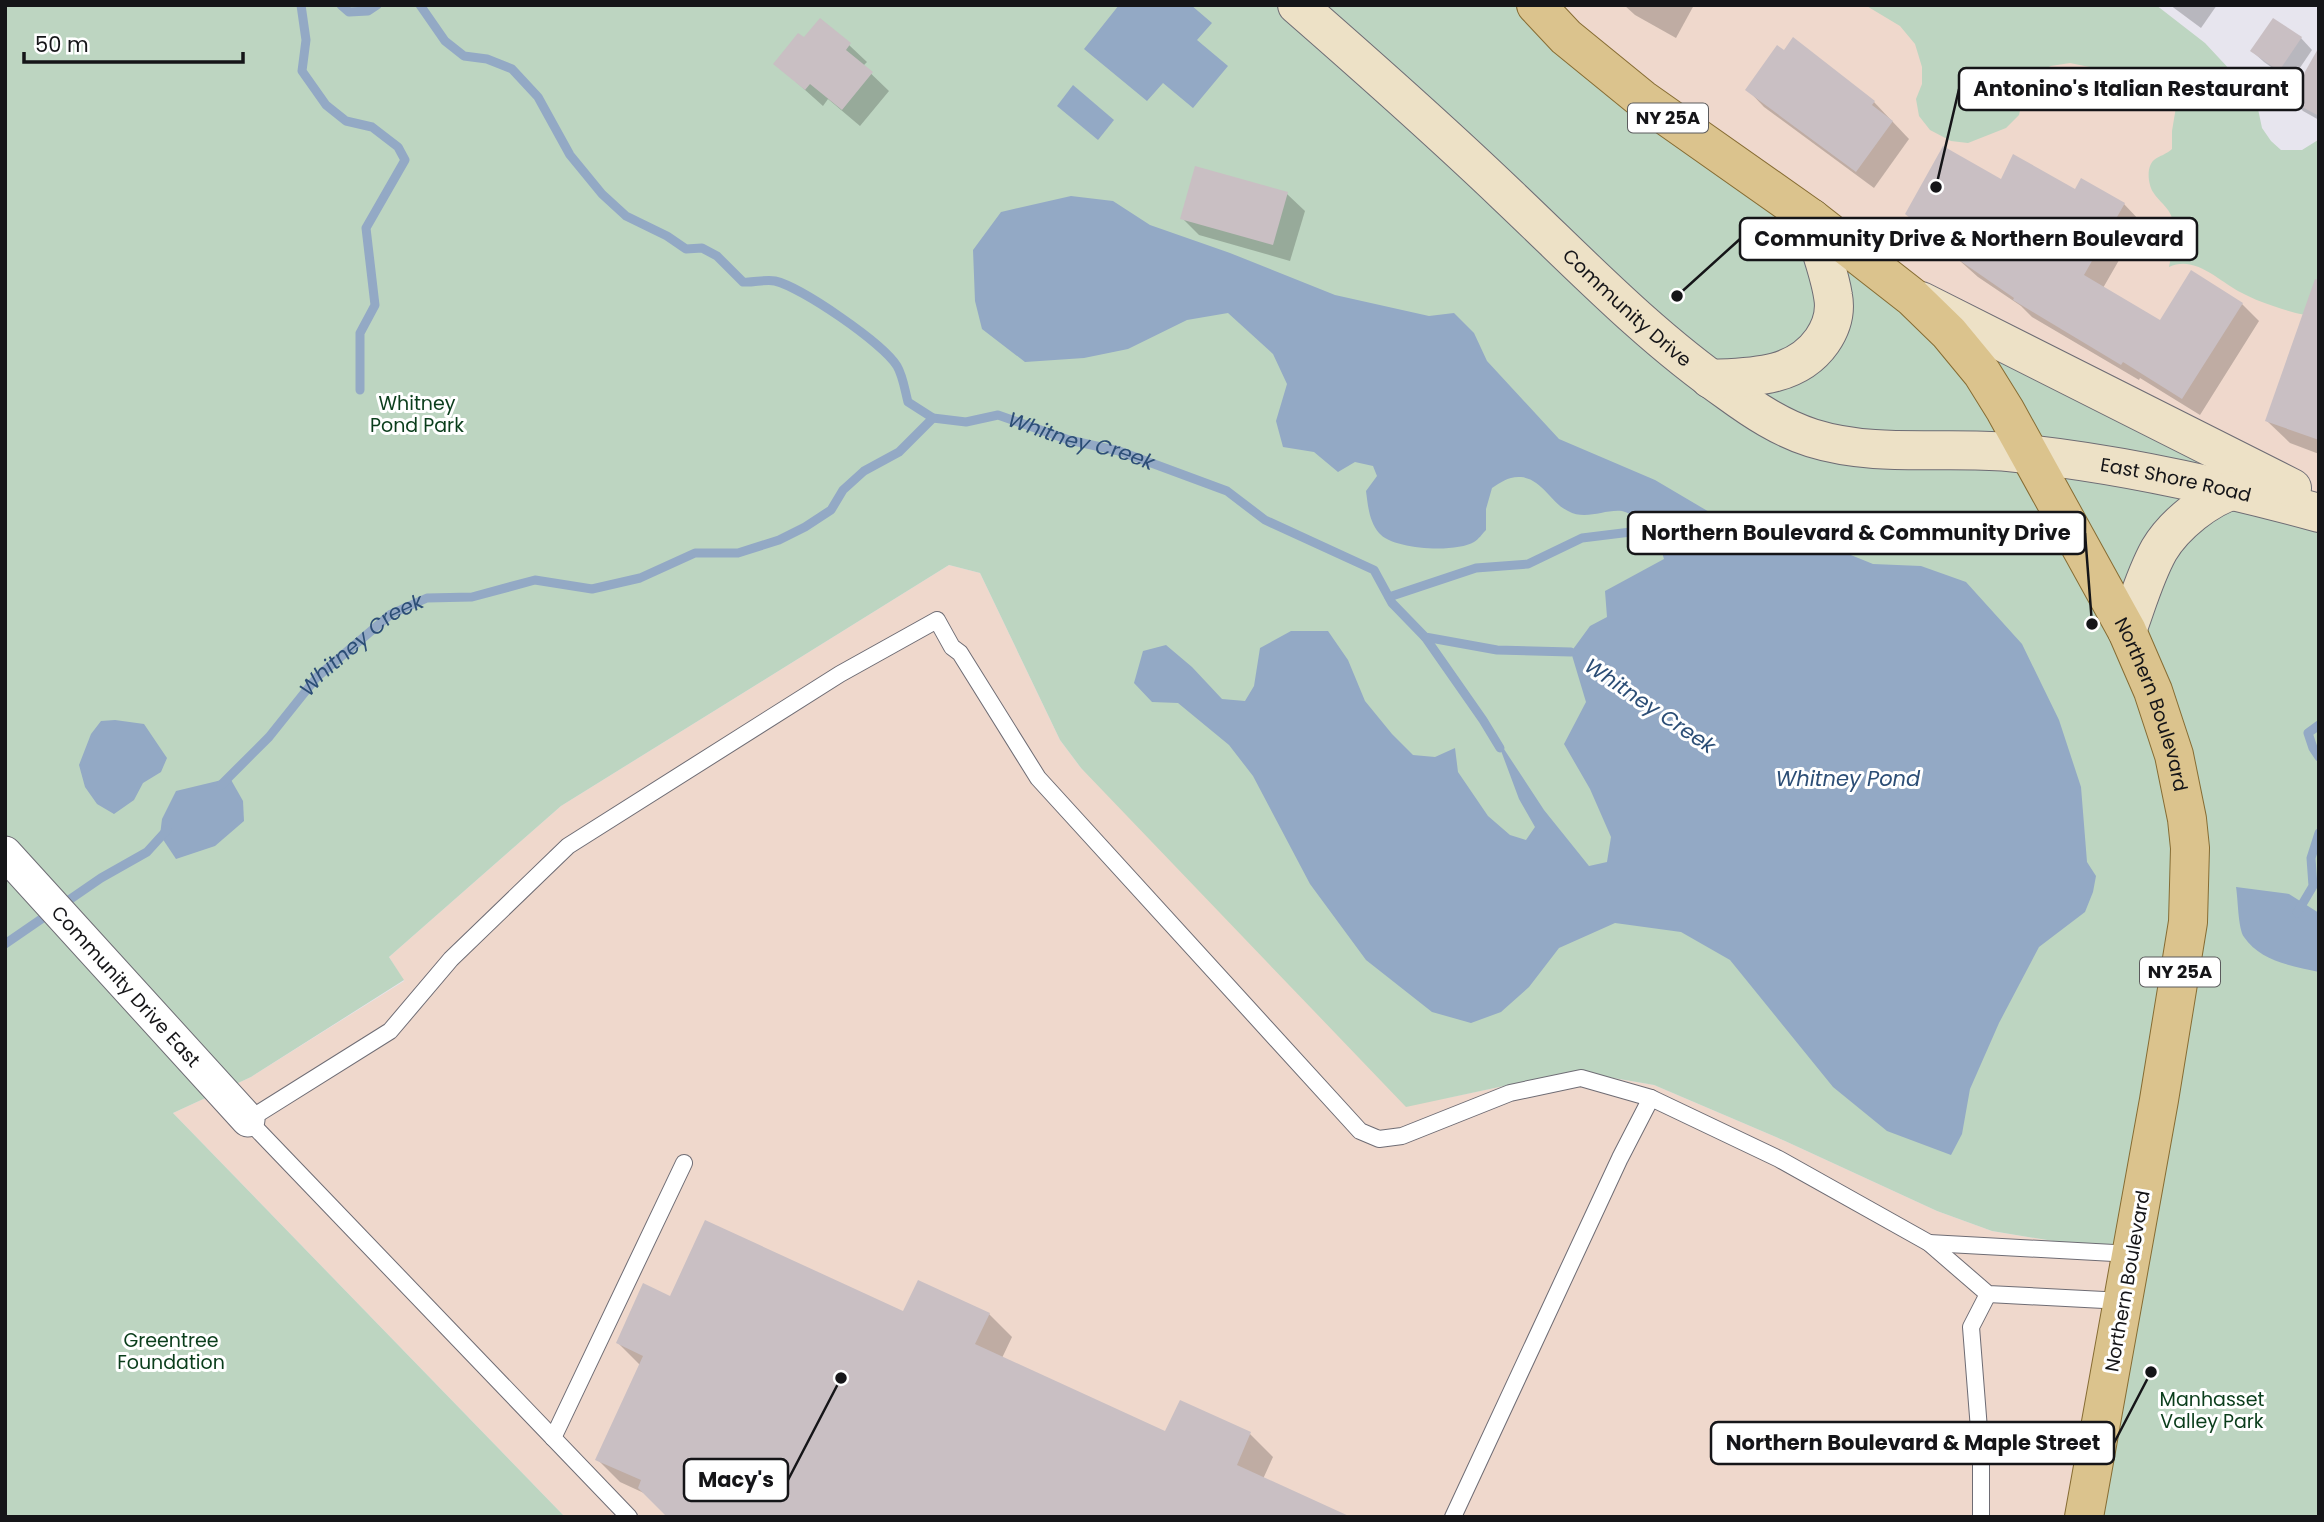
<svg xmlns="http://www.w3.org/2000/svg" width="2324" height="1522" font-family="Poppins,sans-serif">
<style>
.commercial{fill:#efd8cc}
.green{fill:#bdd5c1}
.water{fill:#93a9c5}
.shadow{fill:#0003}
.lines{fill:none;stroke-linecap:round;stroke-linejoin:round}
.stream{stroke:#93a9c5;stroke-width:9}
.building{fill:#c9bfc3}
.service-casing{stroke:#6e6c74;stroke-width:18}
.minor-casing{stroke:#6e6c74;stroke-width:35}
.secondary-casing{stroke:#6e6c74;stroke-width:40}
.primary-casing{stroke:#866c33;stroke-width:40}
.service{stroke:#fff;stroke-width:16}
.minor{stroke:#fff;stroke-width:33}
.secondary{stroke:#ede1c6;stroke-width:38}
.primary{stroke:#dbc38d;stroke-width:38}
.labels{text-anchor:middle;stroke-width:6;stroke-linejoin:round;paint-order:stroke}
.shield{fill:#fff;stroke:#5b5b5d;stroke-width:2}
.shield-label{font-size:18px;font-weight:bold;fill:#151518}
.street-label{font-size:19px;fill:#151518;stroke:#fff}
.park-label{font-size:19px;fill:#0a3d1b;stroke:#fff}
.water-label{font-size:21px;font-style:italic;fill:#2c4e76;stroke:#fff}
.leader{fill:none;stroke:#151518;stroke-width:2.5}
.callout-dot{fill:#151518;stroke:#fff;stroke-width:2.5}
.callout{fill:#fff;stroke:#151518;stroke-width:2.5}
.callout-label{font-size:21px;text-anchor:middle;font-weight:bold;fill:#151518}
</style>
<rect width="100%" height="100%" fill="#e7e5ee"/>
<g class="commercial">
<path d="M1536,5H2016L2177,107L2319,289V502L1912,297Z"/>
<path d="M949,565L980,573L1060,740L1081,768L1447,1098L1574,1071L1654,1085L1785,1141L1937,1211L1992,1231L2132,1254L2084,1517H565L173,1113L251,1077L404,981L389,957L561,806Z"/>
</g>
<g class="green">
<path d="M5,5H1536L1912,297L2319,502V1517H2084L2132,1254L1992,1231L1937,1211L1785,1141L1654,1085L1573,1071L1406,1107L1081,768L1060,740L980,573L949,565L561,806L389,957L404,980L251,1077L173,1113L565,1517H5Z"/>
<path d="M1865,5H2156L2205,43L2246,87L2258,109L2262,128L2271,141L2281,150H2302L2318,140L2319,316C2301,317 2258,302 2242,293C2220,282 2195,254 2169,267C2172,251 2177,235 2172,218C2168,206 2159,202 2153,192C2148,184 2146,167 2154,160C2159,156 2167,154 2172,149V131L2176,107L2099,69L2070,63L2051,66L2035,73L2026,84L2019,115L2006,128L1968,143L1951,141L1930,130L1919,116L1916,99L1922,84V67L1915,44L1900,26Z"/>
</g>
<g class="water">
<path d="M1119,5H1191L1212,23L1197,40L1228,66L1193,108L1163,83L1147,101L1084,49Z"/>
<path d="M1073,85L1114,120L1098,140L1057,106Z"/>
<path d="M1071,196L1113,201L1150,225L1230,253L1335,295L1429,316L1454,313L1474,333L1487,361L1559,439L1655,480L1733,526L1804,536L1873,564L1921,566L1966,582L2022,644L2059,720L2081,787L2087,862L2096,876L2093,892L2085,912L2039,947L1999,1023L1970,1089L1962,1134L1951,1155L1887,1131L1833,1087L1730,960L1681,932L1615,923L1559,948L1529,987L1501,1012L1471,1023L1432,1012L1366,960L1310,884L1253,776L1229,745L1178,703L1152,702L1134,683L1143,651L1166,645L1192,667L1222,699L1245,701L1254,686L1260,648L1291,631H1328L1348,660L1365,701L1392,734L1413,755L1435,757L1455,748L1458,772L1488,816L1510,835L1526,840L1535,827L1519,799L1500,748L1502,746L1544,810L1589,866L1607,862L1611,837L1590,789L1564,744L1586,702L1571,652L1590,626L1607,617L1605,591L1664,559L1655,530C1646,524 1632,513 1622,511C1604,509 1586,521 1568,511C1551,503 1542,479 1521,477C1509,476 1501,482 1492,488L1486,509V530C1483,533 1478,540 1474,542C1456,553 1393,550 1379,533C1369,521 1368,506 1366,491L1377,476L1373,466L1355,462L1338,472L1314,452L1283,447L1276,421L1287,384L1273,354L1228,313L1187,320L1128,349L1084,358L1025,362L982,329L975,301L973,250L1001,212Z"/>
<path d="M115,720L144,724L167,758L161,772L143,783L134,800L114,814L97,804L85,787L79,765L91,734L101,721Z"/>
<path d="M230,778L243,801L244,821L215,846L176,859L160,835L162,819L176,791Z"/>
<path d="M2236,887L2289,894L2319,913V972C2292,966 2260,961 2244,937C2238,929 2238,898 2236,887Z"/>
</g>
<g class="shadow">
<path d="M1624,5H1694L1676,38L1635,15Z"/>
<path d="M2170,5H2217L2201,28Z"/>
<path d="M2273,20L2301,38L2312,50L2291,81L2264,62L2252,51Z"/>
<path d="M804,40L849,45L867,62L863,66L889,91L860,126L828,99L823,106L776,64Z"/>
<path d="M2319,81V120L2303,111L2292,99Z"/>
<path d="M1747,89L1874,102L1909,139L1874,188L1764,107Z"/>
<path d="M2001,181L2075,191L2124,204L2141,222L2103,288L2160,322L2242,304L2259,321L2200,415L2140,378L2139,380L2032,317L2021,306L1978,277L1907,214Z"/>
<path d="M1287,194L1305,211L1290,261L1199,235L1182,218Z"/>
<path d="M2319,324V454L2290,443L2267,421Z"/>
<path d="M671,1298L904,1313L989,1314L1012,1337L1002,1358L1166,1434H1250L1273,1457L1263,1479L646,1494L620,1482L597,1459L641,1366L618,1343Z"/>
</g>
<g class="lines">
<g class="stream">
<path d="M301,5L306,40L302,71L326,105L346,121L372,127L398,147L405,160L366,228L375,305L360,333V390"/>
<path d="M341,5L349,12L368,11L377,5"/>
<path id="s1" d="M420,5L445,41L464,56L487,59L512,69L538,97L570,155L602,194L626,216L667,236L686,249L702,248L717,256L743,282C753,283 765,279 775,281C801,287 883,343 897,366C903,376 905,391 908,402L933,418L966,422L998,415L1069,440L1119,451L1227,491L1265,520L1374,570L1392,603L1425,637L1497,650L1571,652"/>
<path d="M1389,597L1476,568L1528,564L1582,538L1655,529"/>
<path d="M1425,637L1483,720L1500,748"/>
<path d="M2319,725L2308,733L2313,748L2319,757"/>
<path id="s2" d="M221,785L269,737L317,677L391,614L427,598L472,597L535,580L592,589L640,578L695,553H738L779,540L805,527L831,510L843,490L864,471L899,452L933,418"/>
<path d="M2297,913L2313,886L2311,858L2319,833"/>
<path d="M5,944L101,878L147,852L167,830"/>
</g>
</g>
<g class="building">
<path d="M820,18L851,43L846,50L873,72L842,110L810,84L805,90L773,64L798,33L804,37Z"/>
<path d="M2273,18L2302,37L2279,71L2250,51Z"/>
<path d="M1793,37L1875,101L1872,105L1893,121L1856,172L1745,90L1777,45L1784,50Z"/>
<path d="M2319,47V116L2289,100Z"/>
<path d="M1943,146L2001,179L2013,154L2075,189L2081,178L2125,203L2084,275L2160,320L2191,270L2243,303L2182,399L2123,362L2121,365L2013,300L2014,298L1959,260L1960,258L1905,214Z"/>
<path d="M1195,166L1288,192L1273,245L1180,219Z"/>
<path d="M2315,279L2319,280V440L2265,421Z"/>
<path d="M705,1220L903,1311L918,1280L990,1313L975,1344L1165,1431L1180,1400L1251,1432L1237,1465L1351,1517H667L638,1488L641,1480L595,1460L643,1356L616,1343L643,1283L670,1296Z"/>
</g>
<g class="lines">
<g class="service-casing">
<g id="service">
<path d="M1929,1243L2132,1254"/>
<path d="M553,1438L684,1163"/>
<path d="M629,1517L248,1120L390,1031L451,959L568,846L840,674L937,620L952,647L960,653L1038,778L1360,1131L1379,1139L1402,1136L1510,1093L1581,1078L1651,1098L1779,1159L1929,1243L1988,1294L2123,1301"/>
<path d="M1453,1517L1620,1158L1651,1098"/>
<path d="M1981,1517V1455L1971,1327L1988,1294"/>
</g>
</g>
<g class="minor-casing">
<g id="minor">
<path id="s3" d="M5,853L248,1120"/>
</g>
</g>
<g class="secondary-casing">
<g id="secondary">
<path id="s4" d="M1297,5C1368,67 1438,129 1506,194C1578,262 1647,335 1729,392C1755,411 1781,428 1812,438C1876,458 1943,446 2008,452C2114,462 2217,485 2319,513"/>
<path d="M1921,301L2292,488"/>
<path d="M1710,379C1751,377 1796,378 1822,341C1831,328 1836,312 1833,296C1829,270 1818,244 1811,218"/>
<path d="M2127,631C2137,604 2145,575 2159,550C2174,525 2208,497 2235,490"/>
</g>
</g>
<g class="primary-casing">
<g id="primary">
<path id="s5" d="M1536,5L1566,37L1642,99L1811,218L1912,297L1949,333L1982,373L2005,410L2127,631L2153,691L2174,755L2187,819L2190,848L2188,922L2159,1100L2084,1517"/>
</g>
</g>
<use href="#service" class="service"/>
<use href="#minor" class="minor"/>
<use href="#secondary" class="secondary"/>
<use href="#primary" class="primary"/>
</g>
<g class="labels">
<g class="shield">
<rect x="1628" y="103.5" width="80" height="29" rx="5"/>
<rect x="2140" y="957.5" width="80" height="29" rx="5"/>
</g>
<g class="shield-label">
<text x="1668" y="124">NY 25A</text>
<text x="2180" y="978">NY 25A</text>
</g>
<g class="street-label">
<text dy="7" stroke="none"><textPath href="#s4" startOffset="448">Community Drive</textPath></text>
<text dy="7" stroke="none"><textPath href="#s4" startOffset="1043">East Shore Road</textPath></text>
<text dy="7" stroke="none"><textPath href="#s5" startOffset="954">Northern Boulevard</textPath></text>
<text dy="7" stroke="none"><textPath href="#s3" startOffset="180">Community Drive East</textPath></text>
<text transform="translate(2127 1281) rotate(-80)" y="7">Northern Boulevard</text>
</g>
<g class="park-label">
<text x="417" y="410">Whitney<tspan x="417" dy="22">Pond Park</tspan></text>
<text x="171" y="1347">Greentree<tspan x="171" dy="22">Foundation</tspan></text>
<text x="2212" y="1406">Manhasset<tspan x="2212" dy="22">Valley Park</tspan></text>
</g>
<g class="water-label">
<text dy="7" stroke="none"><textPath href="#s1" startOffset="847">Whitney Creek</textPath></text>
<text dy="7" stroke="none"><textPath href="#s2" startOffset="200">Whitney Creek</textPath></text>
<text transform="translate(1650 706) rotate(34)" y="7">Whitney Creek</text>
<text x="1848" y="786">Whitney Pond</text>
</g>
</g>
<path class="leader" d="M1936 187L1959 89M1677 296L1740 239M2092 624L2085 533M2151 1372L2114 1443M841 1378L788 1480"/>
<g class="callout-dot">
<circle cx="1936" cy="187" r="7"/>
<circle cx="1677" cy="296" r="7"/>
<circle cx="2092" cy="624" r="7"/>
<circle cx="2151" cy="1372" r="7"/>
<circle cx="841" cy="1378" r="7"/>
</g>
<g class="callout">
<rect x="1959" y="68" width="344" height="42" rx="7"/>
<rect x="1740" y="218" width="457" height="42" rx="7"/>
<rect x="1628" y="512" width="457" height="42" rx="7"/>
<rect x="1711" y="1422" width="403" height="42" rx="7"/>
<rect x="684" y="1459" width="104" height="42" rx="7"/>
</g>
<g class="callout-label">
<text x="2131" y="96">Antonino's Italian Restaurant</text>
<text x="1969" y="246">Community Drive &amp; Northern Boulevard</text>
<text x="1856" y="540">Northern Boulevard &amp; Community Drive</text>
<text x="1913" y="1450">Northern Boulevard &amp; Maple Street</text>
<text x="736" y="1487">Macy's</text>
</g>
<rect width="2324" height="1522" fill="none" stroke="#151518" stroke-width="14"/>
<path d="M24 52v10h219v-10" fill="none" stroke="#151518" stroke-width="3.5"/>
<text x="35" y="52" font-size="21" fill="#151518" stroke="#ffffff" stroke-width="5" paint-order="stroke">50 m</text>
</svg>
